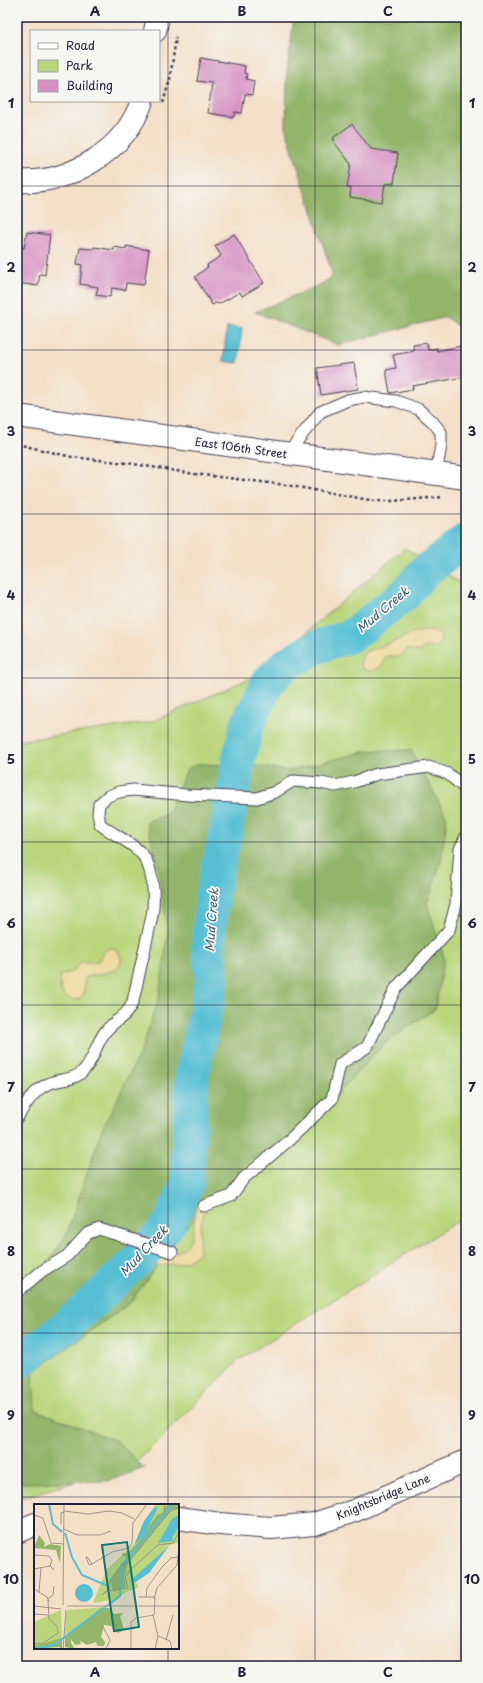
<svg xmlns="http://www.w3.org/2000/svg" width="483" height="1683" font-family="'Playpen Sans',sans-serif">
<style>
.green{fill:#bad57b;stroke:#6e7c5b}
.forest{fill:#93b66b;stroke:#5a6c53}
.sand{fill:#eeda9e;stroke:#887e6c}
.water{fill:#57bfd4;stroke:#3c7088}
.lines{fill:none;stroke-linecap:round;stroke-linejoin:round}
.river{stroke:#57bfd4;stroke-width:34}
.building{fill:#d58fc2}
.service-casing{stroke:#423e50;stroke-width:13}
.minor-casing{stroke:#423e50;stroke-width:24}
.path{stroke:#423e50;stroke-width:2.5;stroke-dasharray:3 3;stroke-linecap:butt}
.service{stroke:#fff;stroke-width:11}
.minor{stroke:#fff;stroke-width:22}
.grid{fill:none;stroke:#22223b;stroke-width:1;stroke-opacity:0.55}
.labels{text-anchor:middle;stroke-width:3.5;stroke-linejoin:round;paint-order:stroke}
.street-label{font-size:11px;fill:#22223b;stroke:#f6f6f2}
.water-label{font-size:12px;font-style:italic;fill:#355971;stroke:#f6f6f2}
.inset-river{fill:none;stroke:#57bfd4;stroke-width:2}
.inset-road{fill:none;stroke:#a0938f;stroke-width:1}
.view{fill:#0f766e;fill-opacity:0.15;stroke:#0f766e;stroke-width:2}
.inset-edge{fill:none;stroke:#22223b;stroke-width:2}
.neatline{fill:none;stroke:#22223b;stroke-width:1.5}
.grid-label{font-size:13px;text-anchor:middle;font-weight:bold;fill:#22223b}
</style>
<rect width="100%" height="100%" fill="#f6f6f2"/>
<filter id="ink" filterUnits="userSpaceOnUse"><feTurbulence type="fractalNoise" baseFrequency=".025" numOctaves="2"/><feDisplacementMap in="SourceGraphic" scale="8" xChannelSelector="R" yChannelSelector="G"/><feConvolveMatrix kernelMatrix="1 2 1 2 8 2 1 2 1" color-interpolation-filters="sRGB"/></filter>
<filter id="wash" filterUnits="userSpaceOnUse"><feTurbulence type="fractalNoise" baseFrequency=".012" numOctaves="4" result="noise"/><feDisplacementMap in="SourceGraphic" scale="16" xChannelSelector="R" yChannelSelector="G"/><feGaussianBlur stdDeviation="0.9" result="paint"/><feColorMatrix in="noise" values="0 0 0 0 0 0 0 0 0 0 0 0 0 0 0 0 0 1.4 0 .05"/><feComposite in="paint" operator="in"/></filter>
<g filter="url(#wash)">
<rect width="100%" height="100%" fill="#f4dfc7"/>
<path class="green" d="M405,548L466,587V1211L461,1219L239,1360L135,1464L17,1499V741L151,722L255,676Z"/>
<g class="forest">
<path d="M294,17H466V333L446,317L338,345L255,312L322,284L333,276L286,130L287,73Z"/>
<path d="M411,750L447,818L441,861L427,904L444,958L435,1009L385,1043L332,1099L288,1141L250,1159L181,1233L130,1303L33,1372L35,1410L117,1441L144,1468L108,1481L17,1483V1303L29,1290L66,1236L101,1132L141,1051L159,998L168,934L158,862L146,822L167,814L187,769L199,764L256,766L289,771L367,751Z"/>
</g>
<g class="sand">
<path d="M433,631L438,633L441,636L440,644L435,648L424,647L419,652L407,649L398,657L389,656L385,657L382,666L371,672L363,669L360,665L363,654L367,651L391,643L415,632Z"/>
<path d="M110,948C115,949 118,950 120,955C127,974 94,973 85,978L84,993L80,999L71,1000C61,997 58,984 61,975L74,971C81,958 85,963 97,962L105,951Z"/>
<path d="M200,1204L205,1210L200,1227L199,1252C188,1263 184,1262 170,1265C162,1266 159,1268 152,1263V1257C157,1253 162,1253 169,1253C196,1251 193,1228 195,1209L197,1205Z"/>
</g>
<path class="water" d="M227,327L242,329L238,363L223,361Z"/>
<g class="lines">
<path class="river" d="M17,1363L65,1327L139,1259L169,1224L187,1184L192,1074L212,980L208,945L212,893L226,831L239,758L247,725L268,682L285,665L317,647L351,636L405,594L424,572L466,540"/>
</g>
<g id="blocks">
<g class="building">
<path d="M201,58L245,66L244,73L247,74L246,79L254,81L252,95L245,94L242,113L235,112L234,117L208,113L212,83L197,81Z"/>
<path d="M352,124L371,149L398,153L394,183L385,184L382,202L350,197L351,188H347L351,164L333,141L335,140L333,138Z"/>
<path d="M27,232L50,235L45,275L40,274L38,286L17,283V247L24,248Z"/>
<path d="M234,234L264,283L242,296L240,292L219,304L216,303L212,305L195,277L208,267L207,265L221,256L215,246Z"/>
<path d="M126,246L149,250L144,285L126,283L125,290L112,288L110,297L96,295L98,287L80,284L82,265L77,264L80,248L93,249L94,247L114,250V247L126,249Z"/>
<path d="M427,343L428,350L437,348V351L466,345V377L412,386L413,389L390,393L386,370L396,368L393,355L414,351L413,345Z"/>
<path d="M354,363L358,389L321,395L317,368Z"/>
</g>
</g>
</g>
<g filter="url(#ink)">
<use href="#blocks" fill-opacity="0" stroke="#423e50" stroke-width="1"/>
<g class="lines">
<g class="service-casing">
<g id="service">
<path d="M287,454L320,412L348,400L364,397L396,401L418,409L432,421L441,432V445L436,474"/>
<path d="M17,1118C26,1103 36,1087 53,1082C63,1079 74,1080 82,1072C94,1061 95,1045 105,1032C115,1019 127,1018 133,1001L152,916C155,898 154,864 139,851C127,840 112,834 100,824L98,814L99,804L108,796L119,792L133,790L187,795L257,798L275,792L293,781L321,783L335,786L354,782L377,774L429,767L448,774L466,789"/>
<path d="M204,1206L231,1196L244,1178L288,1141L332,1099L340,1064L367,1047L396,988L449,930L456,904L460,849L466,837"/>
<path d="M17,1292L42,1271L67,1256L87,1234L99,1229L172,1252"/>
</g>
</g>
<g class="minor-casing">
<g id="minor">
<path d="M155,31L158,17"/>
<path d="M17,181C69,185 125,151 142,101"/>
<path d="M17,416L466,478"/>
<path d="M178,1518L220,1524L271,1528L314,1524L354,1511L466,1461"/>
<path d="M17,1532L35,1524"/>
</g>
</g>
<g class="path">
<path d="M163,103L170,79L176,37"/>
<path d="M17,444L72,457L127,463L195,474L286,485L375,501H392L443,497"/>
</g>
<use href="#service" class="service"/>
<use href="#minor" class="minor"/>
</g>
</g>
<path class="grid" d="M168,17V1505M315,17V1666M17,186H466M17,350H466M17,514H466M17,678H466M17,842H466M17,1005H466M17,1169H466M17,1333H466M17,1497H466M168,1648V1666"/>
<g class="labels">
<g class="street-label">
<text transform="translate(241 448) rotate(8)" y="4">East 106th Street</text>
<text transform="translate(383 1497) rotate(-23)" y="4">Knightsbridge Lane</text>
</g>
<g class="water-label">
<text transform="translate(383 610) rotate(-40)" y="4">Mud Creek</text>
<text transform="translate(212 920) rotate(-86)" y="4">Mud Creek</text>
<text transform="translate(144 1251) rotate(-47)" y="4">Mud Creek</text>
</g>
</g>
<g transform="translate(34 1504)">
<rect width="145" height="145" fill="#f4dfc7"/>
<path d="M122,0H145V39L135,41L100,79L104,80V84L92,88L80,98L76,96L59,99L73,65L100,40L110,17ZM70,103L47,120L31,131L32,108L35,106ZM27,106L28,136L0,145V118Z" fill="#bad57b"/>
<path d="M134,0H145V5L138,6L94,58L90,74L92,83L79,88L76,75L93,54L87,50L95,48L105,37L123,11L128,9ZM5,31L11,39L10,43L16,40L27,42L26,59L22,46L0,44ZM67,104H75L80,110L90,109L86,112L90,126L84,129L77,122L70,121L67,133L71,138L70,142H63L62,138L53,141L46,137L47,140L41,141L37,135V139L41,145L31,143V132ZM28,134V145L25,143L0,145V142Z" fill="#93b66b"/>
<path d="M124,3L111,30L101,40L110,17L120,4ZM145,11V23L138,33L139,37L124,39L138,15ZM135,42L115,69L99,80V74ZM41 89a9 9 0 1 1 18 0a9 9 0 1 1-18 0Z" fill="#57bfd4"/>
<path class="inset-river" d="M15,0L19,20L28,28M31,29L38,53L48,71L74,82M0,145L20,141L86,92L87,62L139,0"/>
<path class="inset-road" d="M131,0L130,7L135,0M30,7L54,10L75,7L88,9L100,15M0,11L9,14L17,39L30,40M27,20V9L30,8M30,25L43,31H66L77,27M0,51L15,52L18,56L16,62M52,53H53L58,60L55,61ZM58,60L78,48L95,44L98,39L99,19L113,0M87,61L94,59L137,6L145,4M0,65L16,62L20,66M0,85L13,93L15,98M75,86V79L86,63M72,87L68,91L73,87L94,84L91,73L96,66L124,41L139,39L145,28M5,88L7,64M104,93H121M112,93L113,84L128,63L137,54L144,53M14,95L19,91L20,82M120,95L123,84L143,61L145,42M29,101L30,0M0,102L27,105M33,102H145M0,110L14,111M119,111L124,132M68,121L76,136L72,145M124,132L136,137L138,145M132,136L139,111M0,140L9,139L24,129L23,122L15,115L14,96M29,145L32,106M97,145V118L102,114L120,111L121,94M121,145L124,132"/>
<path class="view" d="M93,38L105,123L80,127L68,41Z"/>
<rect width="145" height="145" class="inset-edge"/>
</g>
<rect width="483" height="1683" fill="none" stroke="#f6f6f2" stroke-width="44"/>
<rect x="30" y="30" width="130" height="72" fill="#f6f6f2" stroke="#a1a1a9"/>
<rect x="38" y="43" width="20" height="6" fill="#ffffff" stroke="#a1a1a9"/>
<text x="66" y="50" font-size="12" fill="#22223b">Road</text>
<rect x="38" y="60" width="20" height="12" fill="#bad57b" stroke="#a1a1a9"/>
<text x="66" y="70" font-size="12" fill="#22223b">Park</text>
<rect x="38" y="80" width="20" height="12" fill="#d58fc2" stroke="#a1a1a9"/>
<text x="66" y="90" font-size="12" fill="#22223b">Building</text>
<rect x="22" y="22" width="439" height="1639" class="neatline"/>
<g class="grid-label">
<text x="95" y="16">A</text>
<text x="242" y="16">B</text>
<text x="388" y="16">C</text>
<text x="11" y="108">1</text>
<text x="472" y="108">1</text>
<text x="11" y="272">2</text>
<text x="472" y="272">2</text>
<text x="11" y="436">3</text>
<text x="472" y="436">3</text>
<text x="11" y="600">4</text>
<text x="472" y="600">4</text>
<text x="11" y="764">5</text>
<text x="472" y="764">5</text>
<text x="11" y="928">6</text>
<text x="472" y="928">6</text>
<text x="11" y="1092">7</text>
<text x="472" y="1092">7</text>
<text x="11" y="1256">8</text>
<text x="472" y="1256">8</text>
<text x="11" y="1420">9</text>
<text x="472" y="1420">9</text>
<text x="11" y="1584">10</text>
<text x="472" y="1584">10</text>
<text x="95" y="1677">A</text>
<text x="242" y="1677">B</text>
<text x="388" y="1677">C</text>
</g>
</svg>
